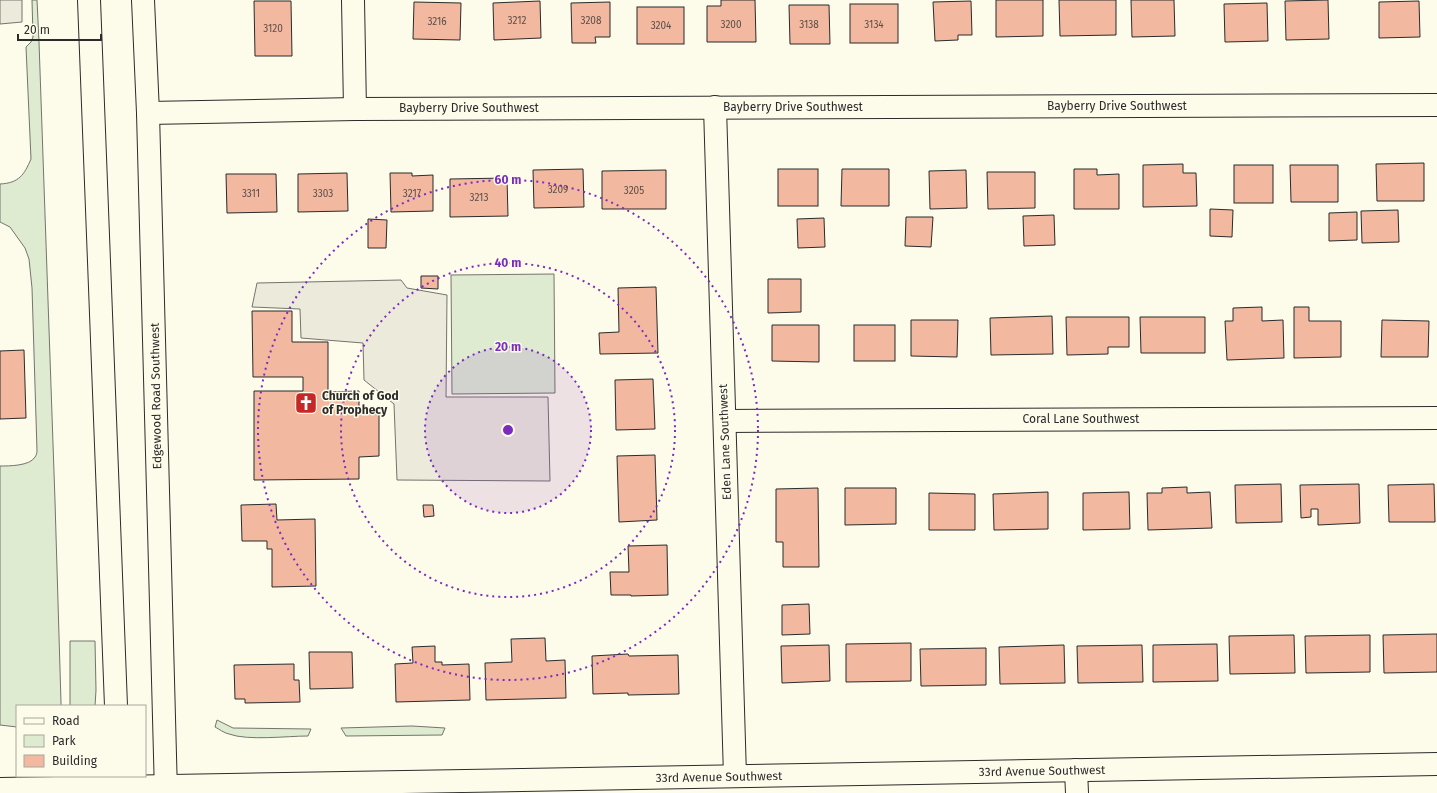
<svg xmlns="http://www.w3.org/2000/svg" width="1437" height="793" font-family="'Fira Sans',sans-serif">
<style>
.green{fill:#deebd1;stroke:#74746e}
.parking{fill:#eceadb;stroke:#74746e}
.building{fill:#f2b8a0;stroke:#2b2b2b}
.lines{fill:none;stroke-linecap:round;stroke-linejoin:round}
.minor-casing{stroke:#2b2b2b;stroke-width:24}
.major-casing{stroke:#2b2b2b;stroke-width:24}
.minor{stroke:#fdfbea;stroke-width:22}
.major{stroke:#fdfbea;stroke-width:22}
.ring{fill:none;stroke:#7b2cbf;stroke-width:2;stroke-dasharray:2 4}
.labels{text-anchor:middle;stroke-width:3;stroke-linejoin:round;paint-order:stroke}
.number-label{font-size:10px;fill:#5d4e48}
.street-label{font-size:12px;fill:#2b2b2b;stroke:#fdfbea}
.poi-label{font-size:12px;font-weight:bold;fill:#2b2b2b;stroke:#fdfbea;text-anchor:start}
.centre{fill:#7b2cbf;stroke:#fdfbea;stroke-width:2}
.ring-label{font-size:12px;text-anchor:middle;font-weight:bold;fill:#7b2cbf;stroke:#fdfbea;stroke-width:3;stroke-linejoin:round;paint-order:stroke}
</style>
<rect width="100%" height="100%" fill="#fdfbea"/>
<g class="green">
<path d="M32,0H37L39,42L55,501L61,703V706H17V727L0,725V466C9,466 30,466 35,457C36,456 37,453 37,451L32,288L29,259L25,248L10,227L0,222V184C19,183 24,175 31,159L26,47L31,42L33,37Z"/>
<path d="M554,274L555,393L452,394L451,275Z"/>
<path d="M70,641H95L96,690L95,706H70Z"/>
<path d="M217,720L233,728L311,729L308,736C287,736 248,741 229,734C224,733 219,729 215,727Z"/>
<path d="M412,726L445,728L442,735L346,736L341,728Z"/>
</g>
<g class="parking">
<path d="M0,0H22V22L0,24Z"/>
<path d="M401,280L407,288L447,295L446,397H548L550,481L397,480L394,404L364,380L363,343L301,338L300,309L252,307L257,283Z"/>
</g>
<g class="building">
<path d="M721,0H755L756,42H707V6H721Z"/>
<path d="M996,0H1043V36L996,37Z"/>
<path d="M1059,0H1116V35L1060,36Z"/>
<path d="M1131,0H1174L1175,36L1132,37Z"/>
<path d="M1328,0L1329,39L1286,40L1285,1Z"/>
<path d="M254,1H291L292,56H255Z"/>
<path d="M540,1L541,38L494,40L493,3Z"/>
<path d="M971,1L972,35H958V40L935,41L933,2Z"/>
<path d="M1419,1L1420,37L1379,38V2Z"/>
<path d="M414,2L461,3L460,40L413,39Z"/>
<path d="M610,2V37H595L596,43H572L571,3Z"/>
<path d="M1267,3L1268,41L1225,42L1224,4Z"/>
<rect x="850" y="4" width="48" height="39"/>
<path d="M789,5H829L830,44H790Z"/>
<rect x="637" y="7" width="47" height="37"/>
<path d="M1424,163V201H1377L1376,164Z"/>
<path d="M1183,164V173H1196L1197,206L1143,207V165Z"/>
<rect x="1234" y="165" width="39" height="38"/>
<path d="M1290,165H1338V202H1291Z"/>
<path d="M583,169L584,207L534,208L533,170Z"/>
<rect x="778" y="169" width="40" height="37"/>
<path d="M842,169H889V206H841Z"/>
<path d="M1074,169H1097V175L1119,174V209H1074Z"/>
<path d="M666,170V209H602V171Z"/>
<path d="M966,170L967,208L930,209L929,171Z"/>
<path d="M987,172H1035V208L988,209Z"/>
<path d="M347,173L348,211L298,212V174Z"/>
<path d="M390,173H412V176L433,175V211L391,212Z"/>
<path d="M226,174H276L277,212L227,213Z"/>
<path d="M507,178L508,216L450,217V179Z"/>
<path d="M1210,209L1233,210L1232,237L1210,236Z"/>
<path d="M1398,210L1399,242L1362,243L1361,211Z"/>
<path d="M1357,212V240L1329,241V213Z"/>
<path d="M1054,215L1055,245L1024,246L1023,216Z"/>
<path d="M906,217H933L931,247L905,246Z"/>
<path d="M824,218L825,247L798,248L797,219Z"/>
<path d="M368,219L387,220L386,248H368Z"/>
<path d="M421,276H438V289L421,288Z"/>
<path d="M768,279H801V312L768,313Z"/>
<path d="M656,287L658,353L600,354L599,333L619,332L618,288Z"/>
<path d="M1262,307V321L1283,320L1284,358L1227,360L1225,321H1233V308Z"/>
<path d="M1294,307H1309V321H1341V357L1294,358Z"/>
<path d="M252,311H292V342H328V392L359,391V414H379V456L359,457V479L254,480V391H303V377H253Z"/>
<path d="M1052,316L1053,354L991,355L990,318Z"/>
<path d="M1066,317H1129V347H1108V354L1067,355Z"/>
<path d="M1140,317H1205V353H1141Z"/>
<path d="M911,320H958L957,357L911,356Z"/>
<path d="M1382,320L1429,321L1428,357H1381Z"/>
<path d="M772,325H819V362L772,361Z"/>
<rect x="854" y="325" width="41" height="36"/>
<path d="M24,350L26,418L0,419V351Z"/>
<path d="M653,379L655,429L616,430L615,380Z"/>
<path d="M655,455L657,520L619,522L617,456Z"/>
<path d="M1281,484L1282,522L1236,523L1235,485Z"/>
<path d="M1359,484L1360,523L1318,525V509H1311V517L1301,518L1300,485Z"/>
<path d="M1434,484L1435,522H1389L1388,485Z"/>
<path d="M1187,487V493L1210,492L1212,528L1148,530L1147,493H1162V488Z"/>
<path d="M818,488L819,567H783V542H776V489Z"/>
<path d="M845,488H896V524L845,525Z"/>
<path d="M1048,492V529L994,530L993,494Z"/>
<path d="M1129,492L1130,529L1083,530V493Z"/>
<path d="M929,493L975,494V530H929Z"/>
<path d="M276,504L277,520L315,519L316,586L272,587V549H267V541H242L241,505Z"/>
<path d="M423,505H433L434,516L424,517Z"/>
<path d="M667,545L668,595L631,596V595H611L610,572H629L628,546Z"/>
<path d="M809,604L810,634L782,635V605Z"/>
<path d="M1437,634V672L1384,673L1383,635Z"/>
<path d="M1294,635L1295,673L1230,674L1229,636Z"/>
<path d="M1370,635V672L1306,673L1305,636Z"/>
<path d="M545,638L546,661L565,660L566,698L486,700L485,663L512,662L511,639Z"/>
<path d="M911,643V681L846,682V644Z"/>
<path d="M1217,644L1218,681L1153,682V645Z"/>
<path d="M829,645L830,681L782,683L781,646Z"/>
<path d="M1064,645L1065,683L1000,684L999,647Z"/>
<path d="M1142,645L1143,682L1078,683L1077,646Z"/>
<path d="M435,646V662H442V665L469,664L470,700L396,702L395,664L413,663L412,647Z"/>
<path d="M986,648V685L921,686L920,649Z"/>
<path d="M309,652H352L353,688L310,689Z"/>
<path d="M628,654L629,656L678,655L679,694L628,695V693L593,694L592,656Z"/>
<path d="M294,664V680H299L300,702L245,703V699H235L234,665Z"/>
</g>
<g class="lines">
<g class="minor-casing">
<g id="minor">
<path d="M353,0L355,109"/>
<path d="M715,107L735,776"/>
<path d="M148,113L355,109L1437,105"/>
<path d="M725,421L1437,418"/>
<path d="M1076,770L1077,793"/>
<path d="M0,789L1437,764"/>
</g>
</g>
<g class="major-casing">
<g id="major">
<path d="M89,0L116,706"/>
<path d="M143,0L148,113L166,793"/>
<path d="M119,776V793"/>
</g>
</g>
<use href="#minor" class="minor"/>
<use href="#major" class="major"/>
</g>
<circle cx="508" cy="430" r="83" fill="#7b2cbf" fill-opacity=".12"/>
<g class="ring">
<circle cx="508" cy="430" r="83"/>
<circle cx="508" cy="430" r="167"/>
<circle cx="508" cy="430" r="250"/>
</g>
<defs>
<g id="church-square" transform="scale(1.15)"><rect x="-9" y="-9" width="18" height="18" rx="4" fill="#c62828" stroke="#fdfbea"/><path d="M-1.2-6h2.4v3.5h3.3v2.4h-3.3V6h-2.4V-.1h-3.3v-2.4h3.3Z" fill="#fff"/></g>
</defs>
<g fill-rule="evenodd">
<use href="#church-square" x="306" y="403"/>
</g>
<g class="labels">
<g class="number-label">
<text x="517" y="24">3212</text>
<text x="591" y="24">3208</text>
<text x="437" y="25">3216</text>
<text x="731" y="28">3200</text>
<text x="809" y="28">3138</text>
<text x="874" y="28">3134</text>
<text x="661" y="29">3204</text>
<text x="273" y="32">3120</text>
<text x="558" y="193">3209</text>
<text x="634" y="194">3205</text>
<text x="251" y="197">3311</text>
<text x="323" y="197">3303</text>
<text x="412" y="197">3217</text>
<text x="479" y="201">3213</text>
</g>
<g class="street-label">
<text x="1117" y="110">Bayberry Drive Southwest</text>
<text x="793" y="111">Bayberry Drive Southwest</text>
<text x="469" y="112">Bayberry Drive Southwest</text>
<text transform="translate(156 396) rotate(-91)" y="4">Edgewood Road Southwest</text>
<text x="1081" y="423">Coral Lane Southwest</text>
<text transform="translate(725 442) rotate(-92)" y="4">Eden Lane Southwest</text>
<text transform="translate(1042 771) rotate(-1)" y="4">33rd Avenue Southwest</text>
<text transform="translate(719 777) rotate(-1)" y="4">33rd Avenue Southwest</text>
</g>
<g class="poi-label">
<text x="322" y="400">Church of God<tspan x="322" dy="14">of Prophecy</tspan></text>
</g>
</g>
<circle cx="508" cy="430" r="6" class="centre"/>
<g class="ring-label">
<text x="508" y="184">60 m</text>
<text x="508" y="267">40 m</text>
<text x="508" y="351">20 m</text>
</g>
<rect x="16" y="705" width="130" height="72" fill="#fdfbea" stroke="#a9a89e"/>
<rect x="24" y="718" width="20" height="6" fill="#fdfbea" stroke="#a9a89e"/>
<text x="52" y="725" font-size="12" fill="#2b2b2b">Road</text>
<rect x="24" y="735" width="20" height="12" fill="#deebd1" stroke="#a9a89e"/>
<text x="52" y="745" font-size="12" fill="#2b2b2b">Park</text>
<rect x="24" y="755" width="20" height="12" fill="#f2b8a0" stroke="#a9a89e"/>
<text x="52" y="765" font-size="12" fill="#2b2b2b">Building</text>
<path d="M18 34v6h83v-6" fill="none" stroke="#2b2b2b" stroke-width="2"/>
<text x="24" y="34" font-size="12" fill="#2b2b2b" stroke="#fdfbea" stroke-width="3" paint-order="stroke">20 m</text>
</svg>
